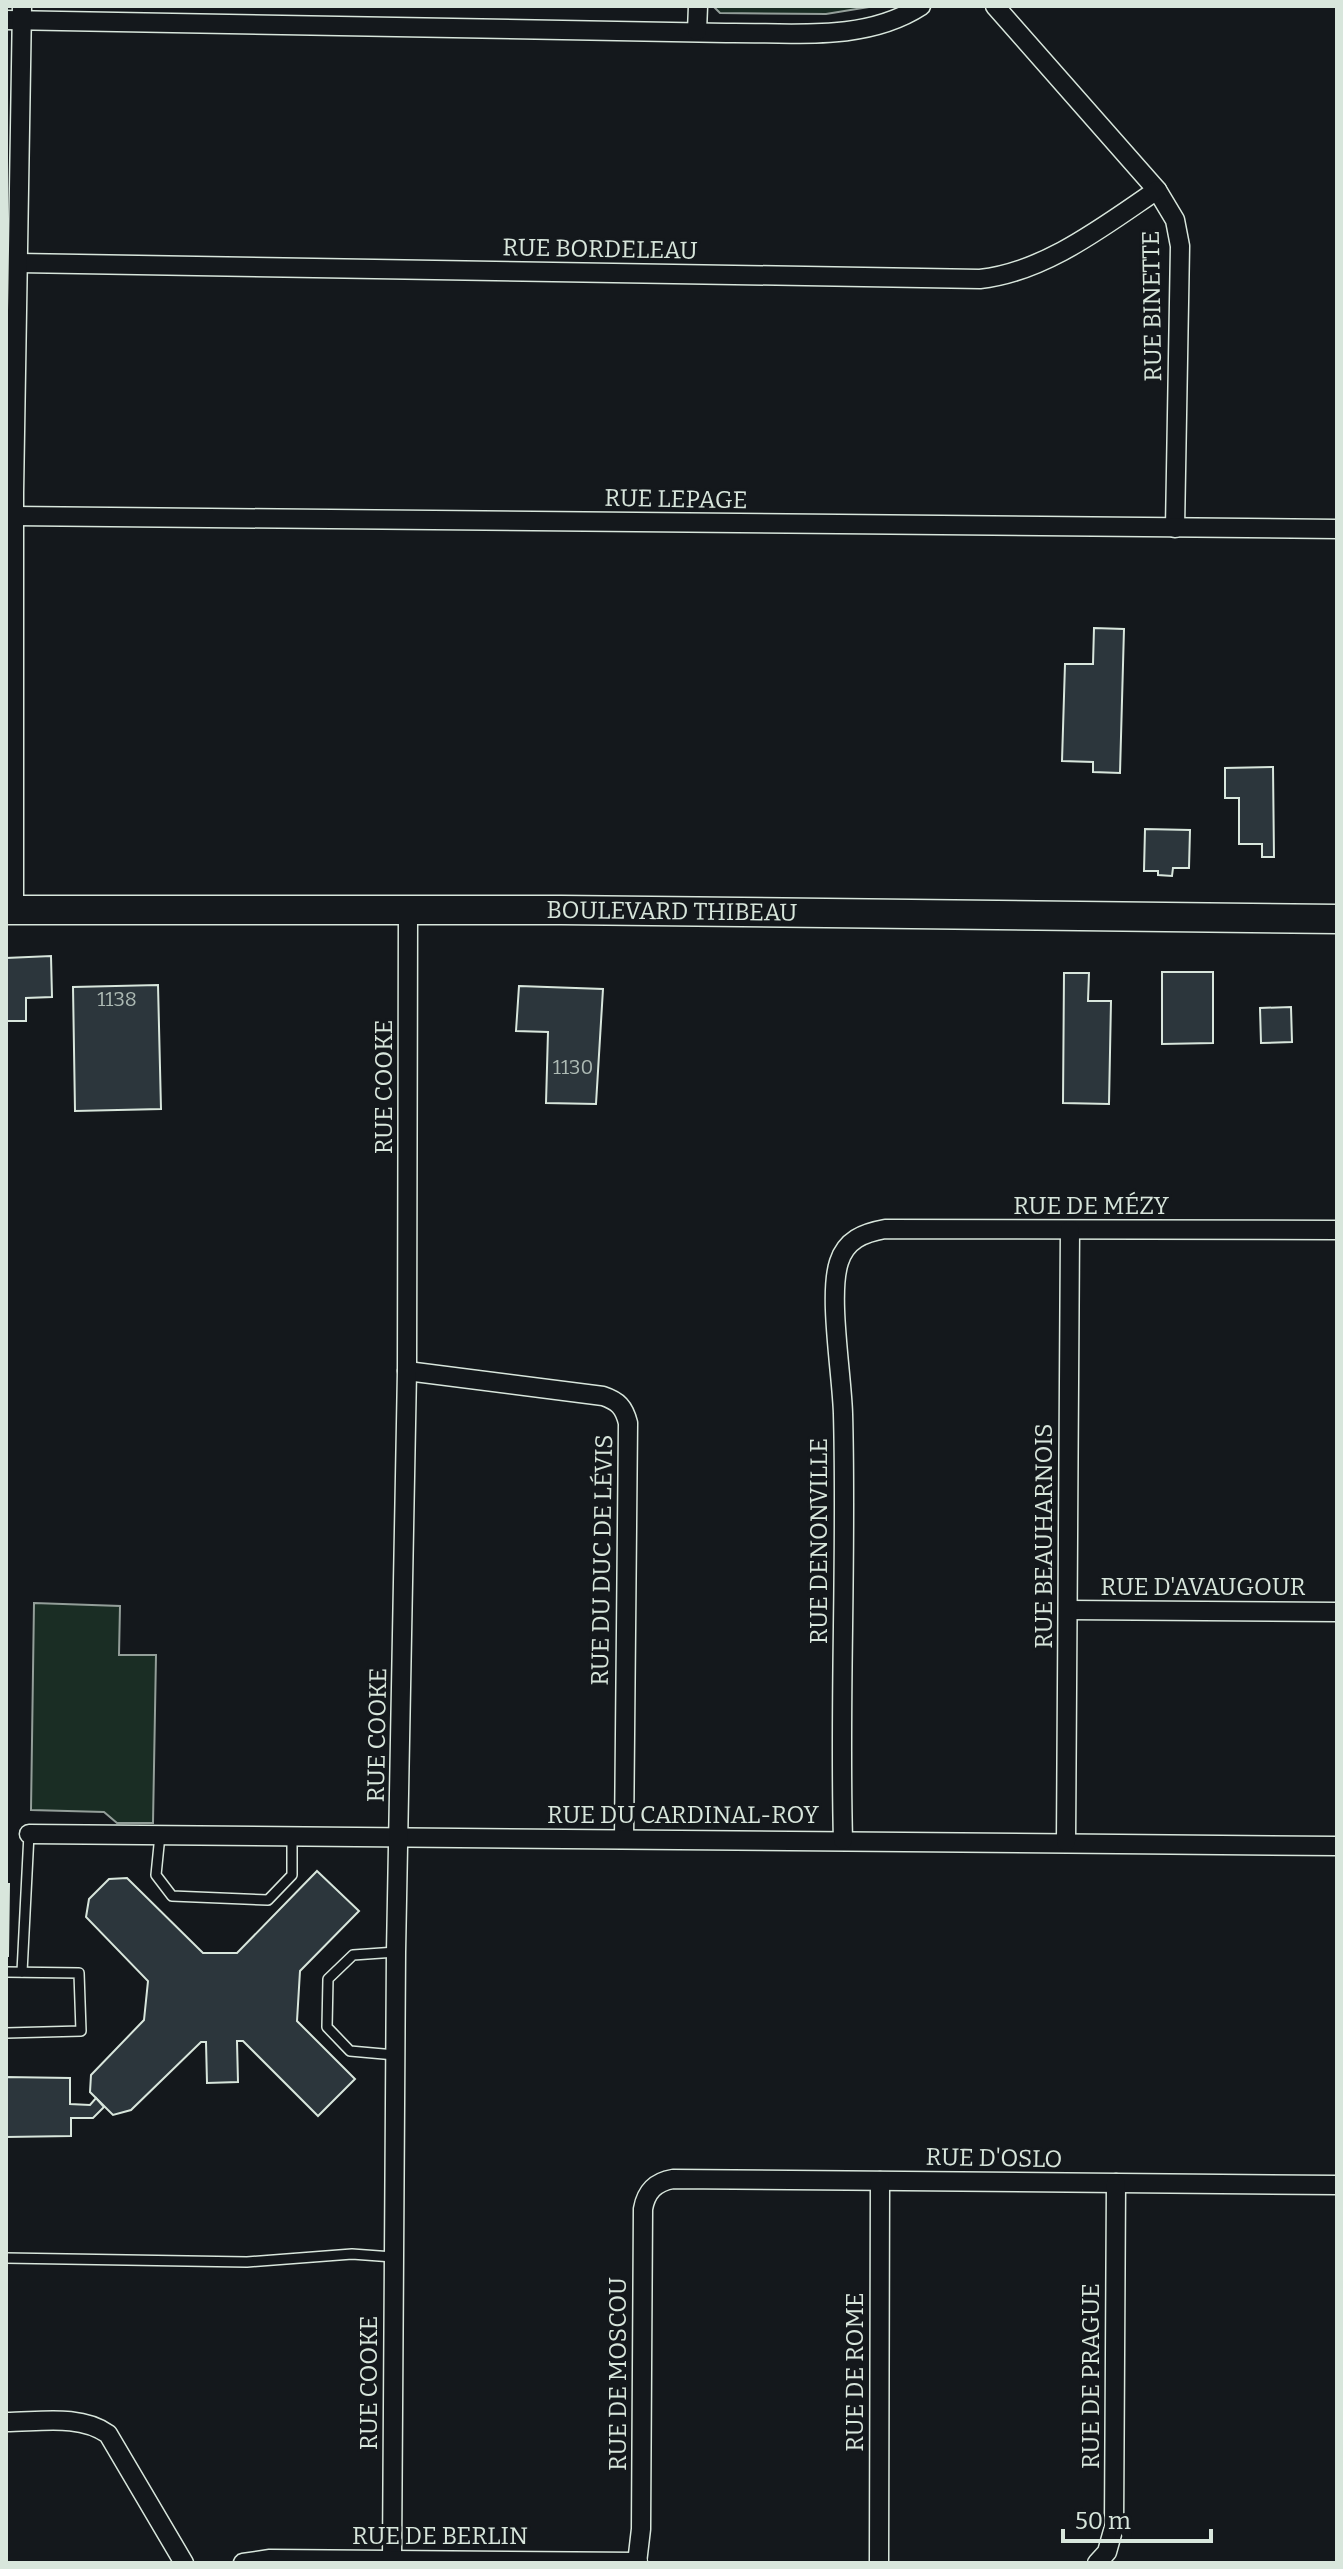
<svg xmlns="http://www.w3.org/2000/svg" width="1343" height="2569" font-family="Bitter,serif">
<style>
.green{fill:#1a2d24;stroke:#939e99;stroke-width:2}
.building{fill:#2c363c;stroke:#d8e6dc;stroke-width:2}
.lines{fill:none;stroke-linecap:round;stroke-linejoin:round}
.service-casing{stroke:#d8e6dc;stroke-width:12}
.minor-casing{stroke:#d8e6dc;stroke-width:21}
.primary-casing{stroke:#d8e6dc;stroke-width:31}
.service{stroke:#14181c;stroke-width:9}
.minor{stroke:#14181c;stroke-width:18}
.primary{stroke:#14181c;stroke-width:28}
.labels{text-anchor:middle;stroke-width:6;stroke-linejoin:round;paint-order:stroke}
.number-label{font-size:20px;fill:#adbab4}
.street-label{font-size:24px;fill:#d8e6dc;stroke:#14181c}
</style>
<rect width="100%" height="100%" fill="#14181c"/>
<g class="green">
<path d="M713,6H875L826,14L720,13Z"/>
<path d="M34,1603L120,1606L119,1655H156L153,1823H117L104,1812L31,1810Z"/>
</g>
<g class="building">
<path d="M1094,628L1124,629L1120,773L1093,772V762L1062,761L1065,664H1093Z"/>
<path d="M1273,767L1274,857H1262V844H1239V798H1225V768Z"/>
<path d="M1145,829L1190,830L1189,868H1173L1172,876L1158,875V871H1144Z"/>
<path d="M51,956L52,997L26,998V1021H6V958Z"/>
<path d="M1162,972H1213V1043L1162,1044Z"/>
<path d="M1064,973H1089L1088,1001H1111L1109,1104L1063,1103Z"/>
<path d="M158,985L161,1109L75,1111L73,987Z"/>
<path d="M519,986L603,989L596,1104L546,1103L548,1032L516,1031Z"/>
<path d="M1291,1007L1292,1042L1261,1043L1260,1008Z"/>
<path d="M317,1871L359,1911L300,1971L297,2021L355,2079L318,2116L243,2041H237L238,2082L207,2083L206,2042H201L131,2110L113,2115L90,2092L91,2075L144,2020L148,1981L86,1917L89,1899L109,1879L127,1878L203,1953H237Z"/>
<path d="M6,1884H9L8,1956H6Z"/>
<path d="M6,2077L70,2078V2104L90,2105L96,2098L104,2107L93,2118H71V2136L6,2137Z"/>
</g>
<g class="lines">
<g class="service-casing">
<g id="service">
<path d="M160,1835L156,1875L172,1896L268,1900L292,1875V1837"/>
<path d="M6,1972L79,1973L81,2031L6,2033"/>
<path d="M22,1972L29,1834"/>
<path d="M395,2055L350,2051L327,2027L328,1979L353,1955L396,1952"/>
<path d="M6,2258L247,2262L352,2254L393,2257"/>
</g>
</g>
<g class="minor-casing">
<g id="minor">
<path d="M995,6L1157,190L1175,220L1180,246L1175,528"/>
<path d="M6,20L726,33C790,32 864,43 921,6"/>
<path d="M697,31L698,6"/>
<path d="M19,263L980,279C1045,272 1104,226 1157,190"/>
<path d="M14,516L1337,529"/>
<path d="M14,910V493L22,6"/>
<path d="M407,1371L603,1396C618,1401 624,1407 628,1423L624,1839"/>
<path d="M1068,1610L1337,1612"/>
<path d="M29,1834L1337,1846"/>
<path d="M843,1840C839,1698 847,1556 843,1414C842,1375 828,1295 839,1262C846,1240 863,1233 885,1229L1337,1230"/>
<path d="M1066,1842L1070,1230"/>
<path d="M6,2422C39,2422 80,2414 108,2434L184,2563"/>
<path d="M392,2560L396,1952L407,1371L408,910"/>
<path d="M243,2563L270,2559L638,2562"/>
<path d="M637,2563L641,2529L643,2209C646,2192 655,2182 673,2179L1337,2185"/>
<path d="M879,2563L880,2181"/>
<path d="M1097,2563L1107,2552L1114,2527L1116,2183"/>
</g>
</g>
<g class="primary-casing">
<g id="primary">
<path id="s1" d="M6,910H561L1337,919"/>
</g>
</g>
<use href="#service" class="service"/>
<use href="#minor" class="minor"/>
<use href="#primary" class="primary"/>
</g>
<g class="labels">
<g class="number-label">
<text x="117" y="1006">1138</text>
<text x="573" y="1074">1130</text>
</g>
<g class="street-label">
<text transform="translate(600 249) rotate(1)" y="8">RUE BORDELEAU</text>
<text transform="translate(1152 306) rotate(-91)" y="8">RUE BINETTE</text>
<text transform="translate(676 499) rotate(1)" y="8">RUE LEPAGE</text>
<text dy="8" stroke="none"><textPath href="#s1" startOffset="666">BOULEVARD THIBEAU</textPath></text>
<text transform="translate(384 1087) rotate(-90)" y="8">RUE COOKE</text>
<text x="1091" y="1214">RUE DE MÉZY</text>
<text transform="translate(1044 1536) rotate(-90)" y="8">RUE BEAUHARNOIS</text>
<text transform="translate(819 1541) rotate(-90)" y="8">RUE DENONVILLE</text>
<text transform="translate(602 1560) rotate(-89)" y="8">RUE DU DUC DE LÉVIS</text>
<text x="1203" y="1595">RUE D'AVAUGOUR</text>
<text transform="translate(377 1735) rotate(-89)" y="8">RUE COOKE</text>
<text x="683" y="1823">RUE DU CARDINAL-ROY</text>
<text transform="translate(994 2158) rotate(1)" y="8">RUE D'OSLO</text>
<text transform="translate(855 2372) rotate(-90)" y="8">RUE DE ROME</text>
<text transform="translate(618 2374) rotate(-90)" y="8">RUE DE MOSCOU</text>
<text transform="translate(1091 2376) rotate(-90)" y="8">RUE DE PRAGUE</text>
<text transform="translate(369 2383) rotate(-90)" y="8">RUE COOKE</text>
<text x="440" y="2544">RUE DE BERLIN</text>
</g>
</g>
<rect width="1343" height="2569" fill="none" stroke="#d8e6dc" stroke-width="16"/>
<path d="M1063 2529v12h148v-12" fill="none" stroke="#d8e6dc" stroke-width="4"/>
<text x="1075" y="2529" font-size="24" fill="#d8e6dc" stroke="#14181c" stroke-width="6" paint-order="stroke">50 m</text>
</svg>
